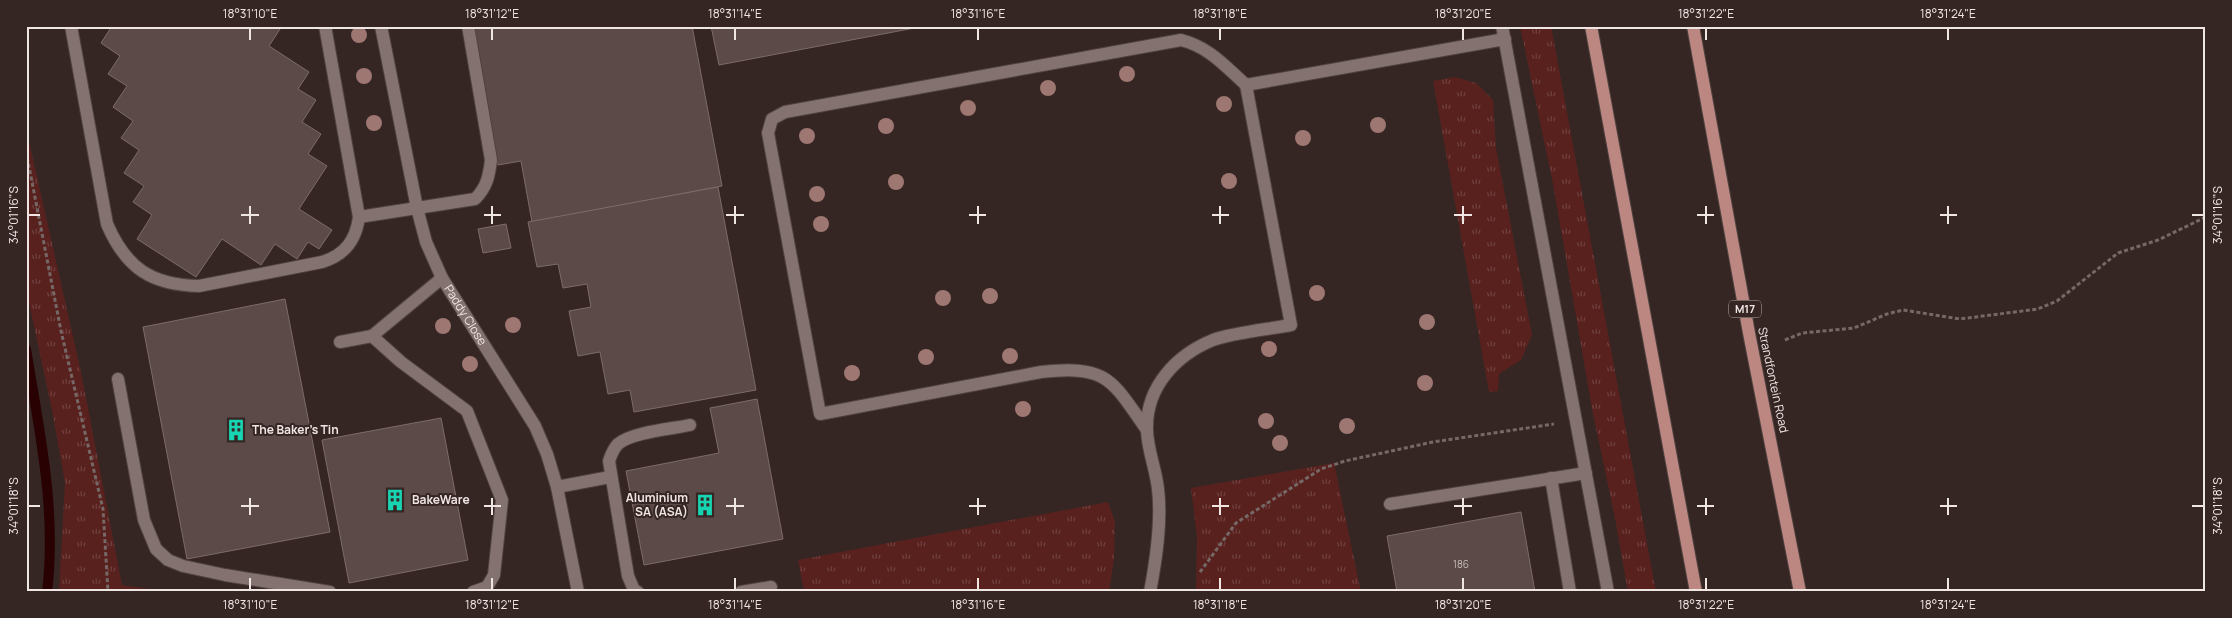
<svg xmlns="http://www.w3.org/2000/svg" width="2232" height="618" font-family="Manrope,sans-serif">
<style>
.grass{fill:url(#grass-tufts)}
.lines{fill:none;stroke-linecap:round;stroke-linejoin:round}
.stream{stroke:#290102;stroke-width:10}
.building{fill:#5b4a48;stroke:#7e6b69}
.service-casing{stroke:#4f4240;stroke-width:14}
.minor-casing{stroke:#4f4240;stroke-width:14}
.primary-casing{stroke:#4f4240;stroke-width:14}
.path{stroke:#756866;stroke-width:3;stroke-dasharray:4 2.5;stroke-linecap:butt}
.service{stroke:#847270;stroke-width:12}
.minor{stroke:#847270;stroke-width:12}
.primary{stroke:#bc8681;stroke-width:12}
.tree{fill:#9e7672}
.ticks{fill:none;stroke:#efe5e3;stroke-width:2}
.labels{text-anchor:middle;stroke-width:4;stroke-linejoin:round;paint-order:stroke}
.number-label{font-size:10px;fill:#cabebc}
.shield{fill:#352624;stroke:#b7acaa;stroke-width:1}
.shield-label{font-size:11px;font-weight:bold;fill:#efe5e3}
.street-label{font-size:12px;fill:#efe5e3;stroke:#352624}
.poi-label{font-size:12px;font-weight:bold;fill:#efe5e3;stroke:#352624;text-anchor:start}
.neatline{fill:none;stroke:#efe5e3;stroke-width:2}
.ticks-label{font-size:12px;text-anchor:middle;fill:#efe5e3}
</style>
<defs>
<pattern id="grass-tufts" width="24" height="20" patternUnits="userSpaceOnUse" patternTransform="scale(1.25)"><rect width="24" height="20" fill="#58211e"/><path d="M3 7l-1-3M5 7V3M7 7l1-3M15 17l-1-3M17 17v-4M19 17l1-3" fill="none" stroke="#70413f"/></pattern>
</defs>
<rect width="100%" height="100%" fill="#352624"/>
<g class="grass">
<path d="M1520,26H1551L1656,592H1628L1615,518L1593,414L1553,184Z"/>
<path d="M1455,77L1476,83L1493,100L1496,148L1532,335L1521,360L1499,374L1498,391L1489,392L1433,81Z"/>
<path d="M26,128L81,372L122,585L169,592H59L65,483L52,410L26,289Z"/>
<path d="M1334,463L1361,592H1196L1197,538L1191,488Z"/>
<path d="M1108,502L1115,522L1114,559L1109,592H804L798,560Z"/>
</g>
<g class="lines">
<path class="stream" d="M26,349C39,429 57,510 47,592"/>
</g>
<g class="building">
<path d="M112,26H282L269,46L309,72L298,89L316,100L302,122L321,134L308,154L327,166L299,209L332,230L319,249L308,242L297,259L275,244L261,265L222,239L196,277L137,239L152,215L133,202L144,186L124,173L139,150L121,138L133,121L113,107L127,86L108,74L120,56L101,43Z"/>
<path d="M471,26H692L722,186L532,222L521,161L498,165Z"/>
<path d="M711,26H925L719,65Z"/>
<path d="M718,187L756,390L634,412L630,390L608,394L600,352L578,356L569,311L591,307L587,284L563,288L558,264L537,267L528,222Z"/>
<path d="M506,224L511,248L483,253L478,229Z"/>
<path d="M285,299L330,532L187,559L143,327Z"/>
<path d="M757,399L783,539L644,565L626,471L719,453L710,408Z"/>
<path d="M441,418L468,560L349,583L322,440Z"/>
<path d="M1521,512L1535,592H1397L1387,536Z"/>
</g>
<g class="lines">
<g class="service-casing">
<g id="service">
<path d="M71,26L107,224C126,268 151,285 199,286L322,262C345,255 356,240 359,217L325,26"/>
<path d="M359,217L475,199C487,187 489,176 491,160L468,26"/>
<path d="M372,336L442,278"/>
<path d="M340,342L372,336L401,362L467,411L502,500L494,575L487,587L473,592"/>
<path d="M118,379L144,520L156,549L168,560L183,566L225,575L330,592"/>
<path d="M1147,430C1111,379 1108,365 1041,372L820,414L768,133L772,119L785,112L1181,40C1209,47 1225,66 1246,85"/>
<path d="M1551,478L1570,592"/>
<path d="M557,487L610,477"/>
<path d="M1390,504L1586,473"/>
<path d="M638,592L634,590L628,576L609,461C611,455 613,449 618,444C632,432 672,429 690,425"/>
<path d="M741,592L771,587"/>
<path d="M1150,592C1156,560 1162,522 1158,489C1156,469 1147,449 1147,429C1146,387 1176,355 1213,340C1231,333 1270,329 1291,325L1246,85L1505,39"/>
</g>
</g>
<g class="minor-casing">
<g id="minor">
<path id="s1" d="M381,26L417,208L426,242L442,278L535,426L547,454L557,487L578,592"/>
<path d="M1502,26L1608,592"/>
</g>
</g>
<g class="primary-casing">
<g id="primary">
<path d="M1591,26L1696,592"/>
<path d="M1693,26L1749,333L1800,592"/>
</g>
</g>
<g class="path">
<path d="M26,151L61,331L103,509L108,592"/>
<path d="M1785,340L1802,333L1854,328L1887,314L1903,310L1960,319L2038,309L2057,301L2118,253L2158,240L2206,217"/>
<path d="M1200,572L1236,523L1321,469L1345,461L1433,442L1554,424"/>
</g>
<use href="#service" class="service"/>
<use href="#minor" class="minor"/>
<use href="#primary" class="primary"/>
</g>
<g class="tree">
<circle cx="359" cy="35" r="8"/>
<circle cx="1127" cy="74" r="8"/>
<circle cx="364" cy="76" r="8"/>
<circle cx="1048" cy="88" r="8"/>
<circle cx="1224" cy="104" r="8"/>
<circle cx="968" cy="108" r="8"/>
<circle cx="374" cy="123" r="8"/>
<circle cx="1378" cy="125" r="8"/>
<circle cx="886" cy="126" r="8"/>
<circle cx="807" cy="136" r="8"/>
<circle cx="1303" cy="138" r="8"/>
<circle cx="1229" cy="181" r="8"/>
<circle cx="896" cy="182" r="8"/>
<circle cx="817" cy="194" r="8"/>
<circle cx="821" cy="224" r="8"/>
<circle cx="1317" cy="293" r="8"/>
<circle cx="990" cy="296" r="8"/>
<circle cx="943" cy="298" r="8"/>
<circle cx="1427" cy="322" r="8"/>
<circle cx="513" cy="325" r="8"/>
<circle cx="443" cy="326" r="8"/>
<circle cx="1269" cy="349" r="8"/>
<circle cx="1010" cy="356" r="8"/>
<circle cx="926" cy="357" r="8"/>
<circle cx="470" cy="364" r="8"/>
<circle cx="852" cy="373" r="8"/>
<circle cx="1425" cy="383" r="8"/>
<circle cx="1023" cy="409" r="8"/>
<circle cx="1266" cy="421" r="8"/>
<circle cx="1347" cy="426" r="8"/>
<circle cx="1280" cy="443" r="8"/>
</g>
<path class="ticks" d="M250,28V40M492,28V40M735,28V40M978,28V40M1220,28V40M1463,28V40M1706,28V40M1948,28V40M250,206V224M492,206V224M735,206V224M978,206V224M1220,206V224M1463,206V224M1706,206V224M1948,206V224M28,215H40M241,215H259M484,215H501M726,215H744M969,215H986M1212,215H1229M1454,215H1472M1697,215H1714M1940,215H1957M2192,215H2204M250,498V515M492,498V515M735,498V515M978,498V515M1220,498V515M1463,498V515M1706,498V515M1948,498V515M28,506H40M241,506H259M484,506H501M726,506H744M969,506H986M1212,506H1229M1454,506H1472M1697,506H1714M1940,506H1957M2192,506H2204M250,578V590M492,578V590M735,578V590M978,578V590M1220,578V590M1463,578V590M1706,578V590M1948,578V590"/>
<defs>
<g id="building-bare" transform="scale(1.725)"><path d="M-4-6H4V6H1V3H-1V6H-4ZM-2.5-4.3h1.7v1.8h-1.7ZM.8-4.3h1.7v1.8H.8ZM-2.5-1h1.7V.8h-1.7ZM.8-1h1.7V.8H.8Z" fill="#17d5b2" stroke="#352624" stroke-width="2.5" paint-order="stroke"/></g>
</defs>
<g fill-rule="evenodd">
<use href="#building-bare" x="236" y="430"/>
<use href="#building-bare" x="395" y="500"/>
<use href="#building-bare" x="705" y="505"/>
</g>
<g class="labels">
<g class="number-label">
<text x="1461" y="568">186</text>
</g>
<rect class="shield" x="1729" y="300.5" width="32" height="17" rx="4"/>
<g class="shield-label">
<text x="1745" y="313">M17</text>
</g>
<g class="street-label">
<text dy="4" stroke="none"><textPath href="#s1" startOffset="304">Paddy Close</textPath></text>
<text transform="translate(1773 380) rotate(78)" y="4">Strandfontein Road</text>
</g>
<g class="poi-label">
<text x="252" y="434">The Baker's Tin</text>
<text x="688" y="502" text-anchor="end">Aluminium<tspan x="688" dy="14">SA (ASA)</tspan></text>
<text x="412" y="504">BakeWare</text>
</g>
</g>
<rect width="2232" height="618" fill="none" stroke="#352624" stroke-width="55"/>
<rect x="28" y="28" width="2176" height="562" class="neatline"/>
<g class="ticks-label">
<text x="250" y="18">18°31'10"E</text>
<text x="492" y="18">18°31'12"E</text>
<text x="735" y="18">18°31'14"E</text>
<text x="978" y="18">18°31'16"E</text>
<text x="1220" y="18">18°31'18"E</text>
<text x="1463" y="18">18°31'20"E</text>
<text x="1706" y="18">18°31'22"E</text>
<text x="1948" y="18">18°31'24"E</text>
<text transform="translate(14 215) rotate(-90)" y="4">34°01'16"S</text>
<text transform="translate(2218 215) rotate(-90)" y="4">34°01'16"S</text>
<text transform="translate(14 506) rotate(-90)" y="4">34°01'18"S</text>
<text transform="translate(2218 506) rotate(-90)" y="4">34°01'18"S</text>
<text x="250" y="609">18°31'10"E</text>
<text x="492" y="609">18°31'12"E</text>
<text x="735" y="609">18°31'14"E</text>
<text x="978" y="609">18°31'16"E</text>
<text x="1220" y="609">18°31'18"E</text>
<text x="1463" y="609">18°31'20"E</text>
<text x="1706" y="609">18°31'22"E</text>
<text x="1948" y="609">18°31'24"E</text>
</g>
</svg>
